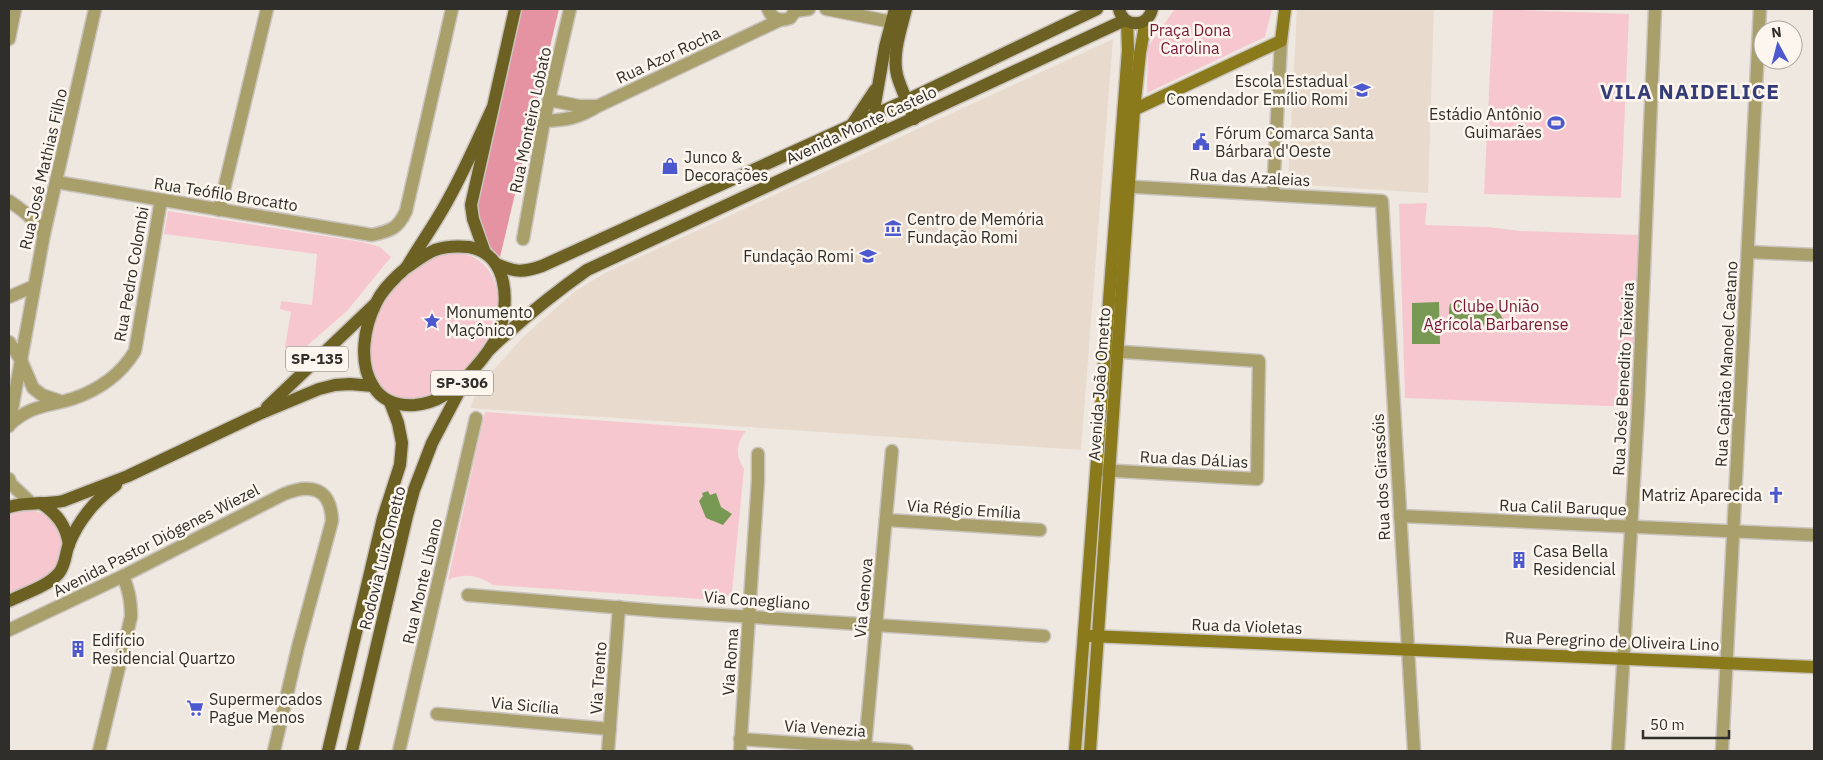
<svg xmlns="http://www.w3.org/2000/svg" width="1823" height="760" font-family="'IBM Plex Sans',sans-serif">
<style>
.built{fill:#e8dbce}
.green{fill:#f7c7d0}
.forest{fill:#e592a3}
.water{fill:#779954}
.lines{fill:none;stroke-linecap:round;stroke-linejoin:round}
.street-casing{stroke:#c9c3bd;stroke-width:15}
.secondary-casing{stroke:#c9c3bd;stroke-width:15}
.primary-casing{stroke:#c9c3bd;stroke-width:15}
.street{stroke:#a99f6a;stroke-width:12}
.secondary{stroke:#8a7a1b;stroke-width:12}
.primary{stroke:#6c6122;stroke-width:12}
.labels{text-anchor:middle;stroke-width:5;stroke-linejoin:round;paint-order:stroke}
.shield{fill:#fdf6ee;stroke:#6e6a66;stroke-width:1}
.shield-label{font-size:15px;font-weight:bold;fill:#302e2b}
.park-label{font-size:16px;fill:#771637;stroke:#fdf6ee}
.street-label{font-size:16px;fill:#302e2b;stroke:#fdf6ee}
.poi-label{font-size:16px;fill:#302e2b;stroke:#fdf6ee;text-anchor:start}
.district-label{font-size:21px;font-weight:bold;letter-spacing:1px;fill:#343d78;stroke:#fdf6ee}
</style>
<rect width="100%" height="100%" fill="#efe8e1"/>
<g class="built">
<path d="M1297,9H1434L1428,193L1288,184Z"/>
<path d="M1113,39L1081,450L470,408L479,386L522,338L574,292L605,273Z"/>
</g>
<g class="green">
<path d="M1177,9H1272L1265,37L1147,93L1148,47L1174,10Z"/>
<path d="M1493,9L1629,14L1621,198L1484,194Z"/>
<path d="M1427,203L1425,225L1488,227L1521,231L1639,235L1634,407L1405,398L1399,204Z"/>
<path d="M168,211L362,242L380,247L391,257L347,311L293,358L285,347L291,312L280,309L281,301L312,305L317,254L164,234Z"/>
<path d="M451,253C463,253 473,255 482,263C526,302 466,391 420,400C416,401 412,400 408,399C403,399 398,400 394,397C390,394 385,392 381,388C377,384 370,371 368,365C368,361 369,355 369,350C372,306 404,260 451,253Z"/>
<path d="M485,412L746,431C736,443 735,455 744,469L732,592L726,598L717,600L493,585C477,575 465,573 448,580Z"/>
<path d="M18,510C27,510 34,510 41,513C62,523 69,553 53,569C42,581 23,587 9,593V515Z"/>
</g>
<path class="forest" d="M518,9H559L500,257C478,237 476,216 477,189Z"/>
<g class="water">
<path d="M1460,300L1474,302L1498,310L1504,321L1498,327L1492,330C1476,320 1473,318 1459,332C1451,322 1447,317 1450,304Z"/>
<path d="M1439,302L1440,344H1412V303Z"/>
<path d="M708,491L710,495L716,493L721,507L732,514L723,525L706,518L699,501L703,496L702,493Z"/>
</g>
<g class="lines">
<g class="street-casing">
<g id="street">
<path d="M768,9C772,19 780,22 790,18L797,9"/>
<path d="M826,9L902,24"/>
<path d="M796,11L809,9"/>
<path d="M9,39L15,9"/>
<path d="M549,100L579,106H595"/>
<path d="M544,121C567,120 579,118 598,106L780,20"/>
<path d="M56,182L372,235C390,231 398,229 406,211L452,9"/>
<path d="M1118,186L1382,201L1414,751"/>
<path d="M1273,194L1281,41"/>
<path d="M9,201C24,211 34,219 44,234"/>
<path d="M219,210L267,9"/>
<path d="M523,239L544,121L570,9"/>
<path d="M1749,252L1814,255"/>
<path d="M9,297L34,286"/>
<path d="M9,342L21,360L33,388L42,395L60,401"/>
<path d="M9,425C31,405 45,407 72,399C99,390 120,376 135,351L161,200"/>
<path d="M9,426L44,234L95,9"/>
<path d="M1099,470L1257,479L1259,361L1108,351"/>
<path d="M9,479L11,484L30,502"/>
<path d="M1400,516L1814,535"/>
<path d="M886,520L1040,530"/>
<path d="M468,595L660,611L1044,636"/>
<path d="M9,630L123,576L284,494C311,483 331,488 332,521L298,647L274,751"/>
<path d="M437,714L610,729"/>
<path d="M740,739L907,751"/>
<path d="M865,747L892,451"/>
<path d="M99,751L131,617C131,601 129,591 123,576"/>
<path d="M399,751L476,418"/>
<path d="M608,751L619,607"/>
<path d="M740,751L758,480V454"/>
<path d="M1618,751L1638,411L1655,9"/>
<path d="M1722,751L1760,9"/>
</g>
</g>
<g class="secondary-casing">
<g id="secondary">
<path d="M1129,112L1281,41L1285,9"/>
<path d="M1090,636L1814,667"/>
<path d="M1075,751L1128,50L1127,22"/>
<path d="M1090,751L1134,110L1140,53L1146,20"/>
</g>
</g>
<g class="primary-casing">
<g id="primary">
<path d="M906,9C901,29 892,54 897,75C901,90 909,104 914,119"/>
<path d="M1119,9C1123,28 1148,28 1152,9"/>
<path d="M853,123L875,90"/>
<path d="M884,132L876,114L875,104L885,47L895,9"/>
<path d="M485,253L473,219L471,205L515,9"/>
<path d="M496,264C515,272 522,273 542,266L907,100L1097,9"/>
<path d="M406,268C415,262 425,254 435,250C446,246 458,246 469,247C509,254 510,304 498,334C492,348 482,360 472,371C457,389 439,403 415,405C398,406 382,401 373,386C358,362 364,327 376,303C381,292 389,284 397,276C401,272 405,270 408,265C421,243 437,221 449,198C465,169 478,139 492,109"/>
<path d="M490,349C521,320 553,294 587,270L1125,20"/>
<path d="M267,407L374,305"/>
<path d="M41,503C57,514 66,525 69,545"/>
<path d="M9,507C27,501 45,505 63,501L128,476L259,414L319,389L335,385L350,384L373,386"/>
<path d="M9,601C25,593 47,587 59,573C66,564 65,554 69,544C78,521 96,499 116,485"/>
<path d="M328,751L383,518L400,465L402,443L398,423L390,402"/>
<path d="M352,751L407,516L414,490L432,443L463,384"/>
</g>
</g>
<use href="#street" class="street"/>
<use href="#secondary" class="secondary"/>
<use href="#primary" class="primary"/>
</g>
<defs>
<g id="school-bare" transform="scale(1.35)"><path d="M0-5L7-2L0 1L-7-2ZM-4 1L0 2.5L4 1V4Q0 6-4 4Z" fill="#4c58ce" stroke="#fdf6ee" stroke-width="2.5" paint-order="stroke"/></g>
<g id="stadium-bare" transform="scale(1.35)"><path d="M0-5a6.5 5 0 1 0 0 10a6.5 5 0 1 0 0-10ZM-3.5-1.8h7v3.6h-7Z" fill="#4c58ce" stroke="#fdf6ee" stroke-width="2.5" paint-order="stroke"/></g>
<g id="civic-bare" transform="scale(1.35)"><path d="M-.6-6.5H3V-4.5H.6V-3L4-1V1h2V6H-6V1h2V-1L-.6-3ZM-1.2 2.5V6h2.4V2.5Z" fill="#4c58ce" stroke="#fdf6ee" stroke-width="2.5" paint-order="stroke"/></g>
<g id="shop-bare" transform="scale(1.35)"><path d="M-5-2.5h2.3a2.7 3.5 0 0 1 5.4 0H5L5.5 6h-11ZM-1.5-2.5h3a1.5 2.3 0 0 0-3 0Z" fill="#4c58ce" stroke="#fdf6ee" stroke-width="2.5" paint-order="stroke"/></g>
<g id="museum-bare" transform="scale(1.35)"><path d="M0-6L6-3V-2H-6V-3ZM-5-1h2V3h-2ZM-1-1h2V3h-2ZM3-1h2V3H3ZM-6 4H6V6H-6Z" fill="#4c58ce" stroke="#fdf6ee" stroke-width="2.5" paint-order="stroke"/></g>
<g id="sight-bare" transform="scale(1.35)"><path d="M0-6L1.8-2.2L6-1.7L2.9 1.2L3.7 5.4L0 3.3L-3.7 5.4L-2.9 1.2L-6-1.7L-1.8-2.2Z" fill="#4c58ce" stroke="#fdf6ee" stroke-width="2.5" paint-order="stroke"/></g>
<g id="church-bare" transform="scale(1.35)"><path d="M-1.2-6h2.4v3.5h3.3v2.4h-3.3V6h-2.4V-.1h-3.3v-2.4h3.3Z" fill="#4c58ce" stroke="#fdf6ee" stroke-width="2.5" paint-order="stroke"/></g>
<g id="building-bare" transform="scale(1.35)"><path d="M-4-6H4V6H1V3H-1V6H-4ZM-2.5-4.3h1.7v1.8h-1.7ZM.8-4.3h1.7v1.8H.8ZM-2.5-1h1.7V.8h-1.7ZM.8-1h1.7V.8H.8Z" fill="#4c58ce" stroke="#fdf6ee" stroke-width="2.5" paint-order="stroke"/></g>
<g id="supermarket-bare" transform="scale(1.35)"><path d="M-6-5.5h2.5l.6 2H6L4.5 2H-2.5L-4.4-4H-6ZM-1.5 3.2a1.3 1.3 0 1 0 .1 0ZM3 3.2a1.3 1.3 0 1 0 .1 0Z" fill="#4c58ce" stroke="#fdf6ee" stroke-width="2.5" paint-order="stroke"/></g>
</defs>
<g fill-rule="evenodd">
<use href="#school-bare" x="1362" y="90"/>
<use href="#stadium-bare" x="1556" y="123"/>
<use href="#civic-bare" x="1201" y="142"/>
<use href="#shop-bare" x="670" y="166"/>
<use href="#museum-bare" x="893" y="228"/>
<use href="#school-bare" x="868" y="256"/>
<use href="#sight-bare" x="432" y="321"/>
<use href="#church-bare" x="1776" y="495"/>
<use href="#building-bare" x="1519" y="560"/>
<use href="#building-bare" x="78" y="649"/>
<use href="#supermarket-bare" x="195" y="708"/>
</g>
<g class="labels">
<g class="shield">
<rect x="286" y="346.5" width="62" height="25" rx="4"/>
<rect x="431" y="370.5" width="62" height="25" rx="4"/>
</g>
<g class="shield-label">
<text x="317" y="364">SP-135</text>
<text x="462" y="388">SP-306</text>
</g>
<g class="park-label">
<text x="1190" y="36">Praça Dona<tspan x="1190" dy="18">Carolina</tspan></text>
<text x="1496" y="312">Clube União<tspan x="1496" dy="18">Agrícola Barbarense</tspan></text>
</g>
<g class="street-label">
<text transform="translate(668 55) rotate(-25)" y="6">Rua Azor Rocha</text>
<text transform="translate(530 120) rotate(-78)" y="6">Rua Monteiro Lobato</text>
<text transform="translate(861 125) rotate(-25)" y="6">Avenida Monte Castelo</text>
<text transform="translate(43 169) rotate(-77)" y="6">Rua José Mathias Filho</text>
<text transform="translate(1250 177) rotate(3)" y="6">Rua das Azaleias</text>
<text transform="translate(226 194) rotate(9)" y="6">Rua Teófilo Brocatto</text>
<text transform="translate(131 274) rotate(-80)" y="6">Rua Pedro Colombi</text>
<text transform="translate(1726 364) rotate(-87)" y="6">Rua Capitão Manoel Caetano</text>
<text transform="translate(1623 379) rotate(-87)" y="6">Rua José Benedito Teixeira</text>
<text transform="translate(1099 384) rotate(-86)" y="6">Avenida João Ometto</text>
<text transform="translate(1194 459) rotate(3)" y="6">Rua das DáLias</text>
<text transform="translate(1381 477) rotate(-93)" y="6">Rua dos Girassóis</text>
<text transform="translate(1563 507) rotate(2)" y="6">Rua Calil Baruque</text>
<text transform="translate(964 509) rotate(4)" y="6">Via Régio Emília</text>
<text transform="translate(156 540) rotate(-27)" y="6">Avenida Pastor Diógenes Wiezel</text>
<text transform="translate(382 558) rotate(-76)" y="6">Rodovia Luiz Ometto</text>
<text transform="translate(422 581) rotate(-77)" y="6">Rua Monte Líbano</text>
<text transform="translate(863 598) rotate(-85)" y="6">Via Genova</text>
<text transform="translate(757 600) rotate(4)" y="6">Via Conegliano</text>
<text transform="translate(1247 626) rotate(2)" y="6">Rua da Violetas</text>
<text transform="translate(1612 641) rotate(2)" y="6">Rua Peregrino de Oliveira Lino</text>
<text transform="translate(730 662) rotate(-86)" y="6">Via Roma</text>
<text transform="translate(598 678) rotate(-86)" y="6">Via Trento</text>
<text transform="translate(525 705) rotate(5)" y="6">Via Sicília</text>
<text transform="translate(825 728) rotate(4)" y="6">Via Venezia</text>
</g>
<g class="poi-label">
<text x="1348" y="87" text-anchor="end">Escola Estadual<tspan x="1348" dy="18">Comendador Emílio Romi</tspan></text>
<text x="1542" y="120" text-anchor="end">Estádio Antônio<tspan x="1542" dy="18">Guimarães</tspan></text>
<text x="1215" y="139">Fórum Comarca Santa<tspan x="1215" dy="18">Bárbara d'Oeste</tspan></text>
<text x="684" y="163">Junco &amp;<tspan x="684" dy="18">Decorações</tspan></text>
<text x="907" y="225">Centro de Memória<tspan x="907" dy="18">Fundação Romi</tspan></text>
<text x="854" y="262" text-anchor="end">Fundação Romi</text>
<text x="446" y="318">Monumento<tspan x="446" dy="18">Maçônico</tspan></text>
<text x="1762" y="501" text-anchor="end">Matriz Aparecida</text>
<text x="1533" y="557">Casa Bella<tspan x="1533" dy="18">Residencial</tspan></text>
<text x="92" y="646">Edifício<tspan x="92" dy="18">Residencial Quartzo</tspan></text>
<text x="209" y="705">Supermercados<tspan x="209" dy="18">Pague Menos</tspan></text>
</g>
<g class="district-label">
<text x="1690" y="99">VILA NAIDELICE</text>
</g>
</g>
<rect width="1823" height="760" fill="none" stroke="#302e2b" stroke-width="20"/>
<g transform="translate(1778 45) rotate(353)"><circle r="24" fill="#fdf6ee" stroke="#aba6a0"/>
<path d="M0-4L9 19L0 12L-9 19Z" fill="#4c58ce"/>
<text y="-8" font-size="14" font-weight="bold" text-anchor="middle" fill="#302e2b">N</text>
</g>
<path d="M1643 730v8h86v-8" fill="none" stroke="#302e2b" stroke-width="2.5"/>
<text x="1650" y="730" font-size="15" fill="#302e2b" stroke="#fdf6ee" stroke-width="4" paint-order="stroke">50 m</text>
</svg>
